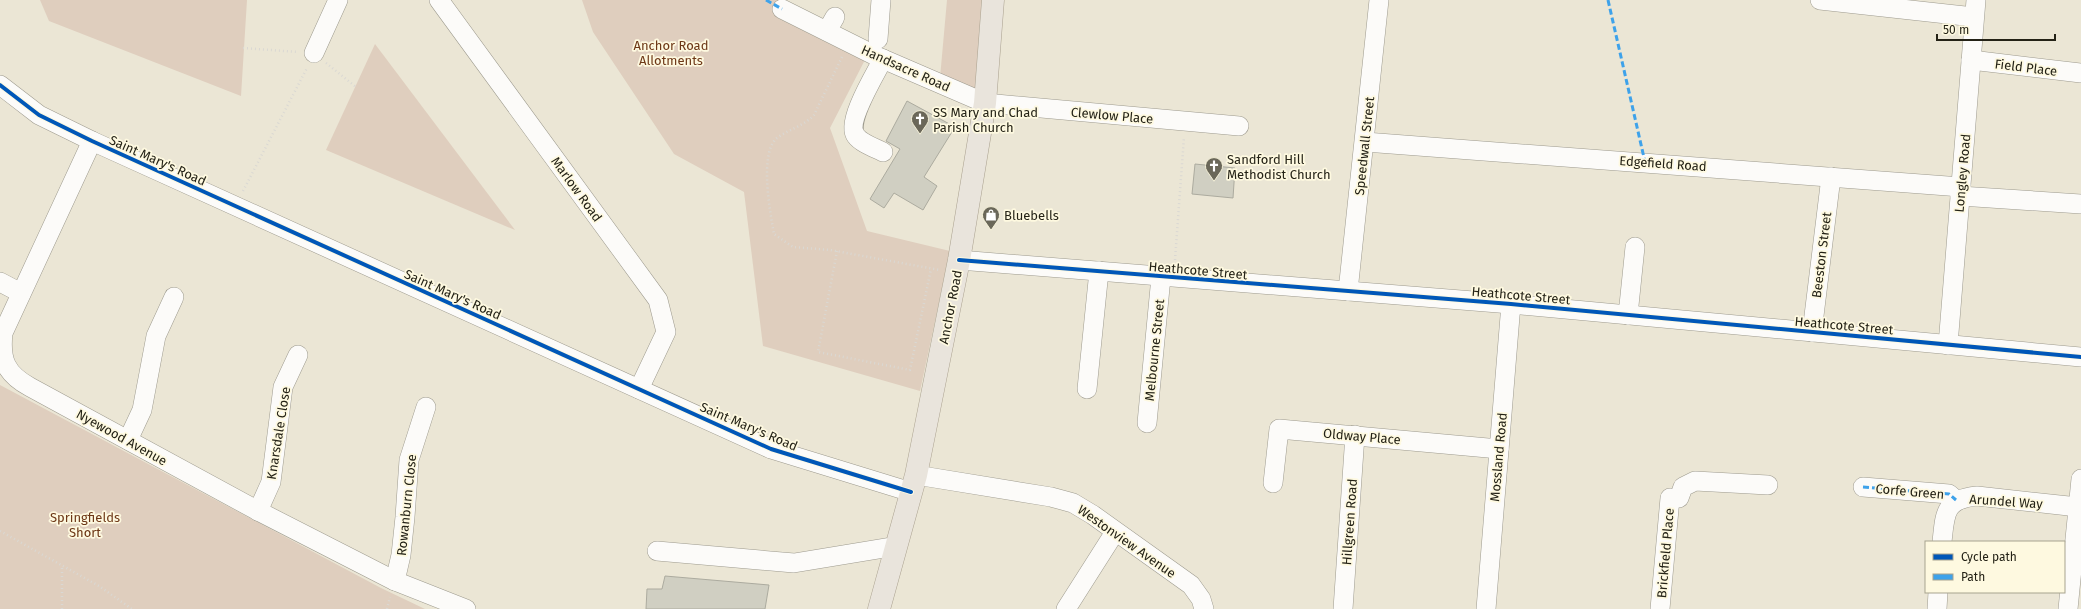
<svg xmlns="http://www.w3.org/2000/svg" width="2081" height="609" font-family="'Fira Sans',sans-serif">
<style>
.green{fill:#dfcebe}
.building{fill:#d0cfc2;stroke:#acab9f}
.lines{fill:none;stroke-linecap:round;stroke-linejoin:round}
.minor-casing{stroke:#9d9a8e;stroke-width:20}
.major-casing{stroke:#aaa18f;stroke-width:23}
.path{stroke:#dad8d3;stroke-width:2.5;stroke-dasharray:1 3;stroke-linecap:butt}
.minor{stroke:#fcfbf9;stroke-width:19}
.major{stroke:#e9e4dc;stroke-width:22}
.quiet{stroke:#3ea2ea;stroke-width:3;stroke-dasharray:6 3;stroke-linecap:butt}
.cycleway-casing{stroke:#fef9e0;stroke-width:6}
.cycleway{stroke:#0057b8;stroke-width:4}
.labels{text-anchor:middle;stroke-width:3.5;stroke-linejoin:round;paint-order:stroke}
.park-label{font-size:13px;fill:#6d3716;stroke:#fef9e0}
.street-label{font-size:13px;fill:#242216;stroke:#fef9e0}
.poi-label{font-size:13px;fill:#242216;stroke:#fef9e0;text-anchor:start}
</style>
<rect width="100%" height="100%" fill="#ebe6d5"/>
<g class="green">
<path d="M40,0H247L241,96L49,21Z"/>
<path d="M582,0H783L869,52L830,128L867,231L950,251L920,391L763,346L744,192L674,154L593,32Z"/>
<path d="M947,0H995L985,103L939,89Z"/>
<path d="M375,44L515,230L326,150Z"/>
<path d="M0,385L381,588L425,609H0Z"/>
</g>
<g class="building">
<path d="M907,101L955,127L924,177L937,186L923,210L894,193L884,208L870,199L900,149L886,141Z"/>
<path d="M1195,164L1235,168L1233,198L1192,194Z"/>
<path d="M665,576L769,585L765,609H646L647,589H662Z"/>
</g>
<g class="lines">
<g class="minor-casing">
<g id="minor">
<path d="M439,0L658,300L666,332L639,389"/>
<path d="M1820,0L1974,17"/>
<path d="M782,9L876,56L985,103L1239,126"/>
<path d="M827,31L835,17"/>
<path d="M878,39L881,0"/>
<path d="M314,53L338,0"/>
<path d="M1971,60L2081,73"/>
<path d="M0,85L39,115L92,141L771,449L911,492"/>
<path d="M92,141L3,333C0,360 6,374 30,387L258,511L395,581L466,609"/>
<path d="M1365,142L1961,187"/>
<path d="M883,152C875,148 861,143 856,136C845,123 876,73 883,59"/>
<path d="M1960,196L2081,204"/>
<path d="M959,260L1511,304L2081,357"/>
<path d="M0,282L21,293"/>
<path d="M1348,291L1379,0"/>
<path d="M1628,315L1635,247"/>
<path d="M1812,332L1831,177"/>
<path d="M1948,345L1976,0"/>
<path d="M1087,389L1099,271"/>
<path d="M1147,423L1161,277"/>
<path d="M128,440L142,410L156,336L174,297"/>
<path d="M916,475L1051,497L1073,503L1093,515L1191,585L1201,599L1204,609"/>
<path d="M1273,483L1279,429L1499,449"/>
<path d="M1863,487L1949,494L1956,500"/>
<path d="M1679,498L1683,487L1695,481L1768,485"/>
<path d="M258,511L271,482L283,387L298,355"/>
<path d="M1942,542C1945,514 1944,499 1977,496L2078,507"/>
<path d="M657,551L794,563L897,546"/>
<path d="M395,581L401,555L405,517L409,460L426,407"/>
<path d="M1066,609L1115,532"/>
<path d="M1343,609L1355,435"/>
<path d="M1486,609L1511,304"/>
<path d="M1660,609L1670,498"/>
<path d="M1937,609L1938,592"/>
<path d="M2068,609L2081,479"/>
</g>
</g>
<g class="major-casing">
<path id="major" d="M879,609L916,475L959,260L985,103L993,0"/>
</g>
<g class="path">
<path d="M243,48L298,52"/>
<path d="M842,57L814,115C804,126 789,129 777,138C759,153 770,212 774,234L793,247L830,250L940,270"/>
<path d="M326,63L356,87"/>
<path d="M243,191L307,68"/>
<path d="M837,251L818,352L910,370L931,269"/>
<path d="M1175,260L1184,137"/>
<path d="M0,531L99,586L132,609"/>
<path d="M62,609V566"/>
<path d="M387,609L390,597"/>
</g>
<use href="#minor" class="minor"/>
<use href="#major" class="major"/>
<g class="quiet">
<path d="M766,0L782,9"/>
<path d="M1608,0L1645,162"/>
<path d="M1863,487L1949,494L1956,500"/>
</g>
<g class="cycleway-casing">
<g id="cycleway">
<path d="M0,85L39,115L92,141L771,449L911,492"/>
<path d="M959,260L1511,304L2081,357"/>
</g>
</g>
<use href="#cycleway" class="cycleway"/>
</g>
<defs>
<g id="church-pin" transform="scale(0.9)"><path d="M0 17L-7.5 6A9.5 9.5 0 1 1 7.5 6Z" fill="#6a6759" stroke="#fef9e0"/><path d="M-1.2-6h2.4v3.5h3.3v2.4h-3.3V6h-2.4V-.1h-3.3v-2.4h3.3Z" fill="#fff"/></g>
<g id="shop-pin" transform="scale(0.9)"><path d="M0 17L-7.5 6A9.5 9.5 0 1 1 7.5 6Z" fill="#6a6759" stroke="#fef9e0"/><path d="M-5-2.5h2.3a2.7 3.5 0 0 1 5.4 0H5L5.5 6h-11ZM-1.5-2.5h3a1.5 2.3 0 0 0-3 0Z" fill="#fff"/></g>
</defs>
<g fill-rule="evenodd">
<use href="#church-pin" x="920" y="119"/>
<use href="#church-pin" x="1214" y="166"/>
<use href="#shop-pin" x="991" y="215"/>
</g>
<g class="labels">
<g class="park-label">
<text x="671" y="50">Anchor Road<tspan x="671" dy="15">Allotments</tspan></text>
<text x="85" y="522">Springfields<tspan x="85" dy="15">Short</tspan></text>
</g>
<g class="street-label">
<text transform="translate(2026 67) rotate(7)" y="5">Field Place</text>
<text transform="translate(906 68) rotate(24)" y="5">Handsacre Road</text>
<text transform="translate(1112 115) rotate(5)" y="5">Clewlow Place</text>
<text transform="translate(1364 146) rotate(-84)" y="5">Speedwall Street</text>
<text transform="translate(158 160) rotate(24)" y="5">Saint Mary's Road</text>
<text transform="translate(1663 163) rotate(4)" y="5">Edgefield Road</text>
<text transform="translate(1962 173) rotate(-85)" y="5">Longley Road</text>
<text transform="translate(577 189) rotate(54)" y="5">Marlow Road</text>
<text transform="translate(1821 255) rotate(-83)" y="5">Beeston Street</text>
<text transform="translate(1198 270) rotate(5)" y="5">Heathcote Street</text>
<text transform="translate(453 294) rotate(24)" y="5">Saint Mary's Road</text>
<text transform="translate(1521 295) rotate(5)" y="5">Heathcote Street</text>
<text transform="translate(950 307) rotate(-79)" y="5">Anchor Road</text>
<text transform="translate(1844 325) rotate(5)" y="5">Heathcote Street</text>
<text transform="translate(1154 350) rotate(-84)" y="5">Melbourne Street</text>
<text transform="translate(749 426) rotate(23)" y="5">Saint Mary's Road</text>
<text transform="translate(278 433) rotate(-81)" y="5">Knarsdale Close</text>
<text transform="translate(1362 436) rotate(5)" y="5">Oldway Place</text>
<text transform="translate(122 437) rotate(29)" y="5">Nyewood Avenue</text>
<text transform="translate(1498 457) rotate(-85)" y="5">Mossland Road</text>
<text transform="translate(1910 491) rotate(5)" y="5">Corfe Green</text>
<text transform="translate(2006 501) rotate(4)" y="5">Arundel Way</text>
<text transform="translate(406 505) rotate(-84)" y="5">Rowanburn Close</text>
<text transform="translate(1349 522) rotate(-86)" y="5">Hillgreen Road</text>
<text transform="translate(1127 541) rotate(35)" y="5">Westonview Avenue</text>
<text transform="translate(1665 553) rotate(-85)" y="5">Brickfield Place</text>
</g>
<g class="poi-label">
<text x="933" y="117">SS Mary and Chad<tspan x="933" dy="15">Parish Church</tspan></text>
<text x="1227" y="164">Sandford Hill<tspan x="1227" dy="15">Methodist Church</tspan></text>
<text x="1004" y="220">Bluebells</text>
</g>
</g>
<rect x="1925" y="541" width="140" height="52" fill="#fef9e0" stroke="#a7a38f"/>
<rect x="1933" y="554" width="20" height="6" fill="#0057b8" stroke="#a7a38f"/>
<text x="1961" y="561" font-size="12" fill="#242216">Cycle path</text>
<rect x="1933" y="574" width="20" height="6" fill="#3ea2ea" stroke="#a7a38f"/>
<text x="1961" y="581" font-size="12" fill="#242216">Path</text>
<path d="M1937 34v6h118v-6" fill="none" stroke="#242216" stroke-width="2"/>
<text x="1943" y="34" font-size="12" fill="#242216" stroke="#fef9e0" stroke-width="3" paint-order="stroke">50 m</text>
</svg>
